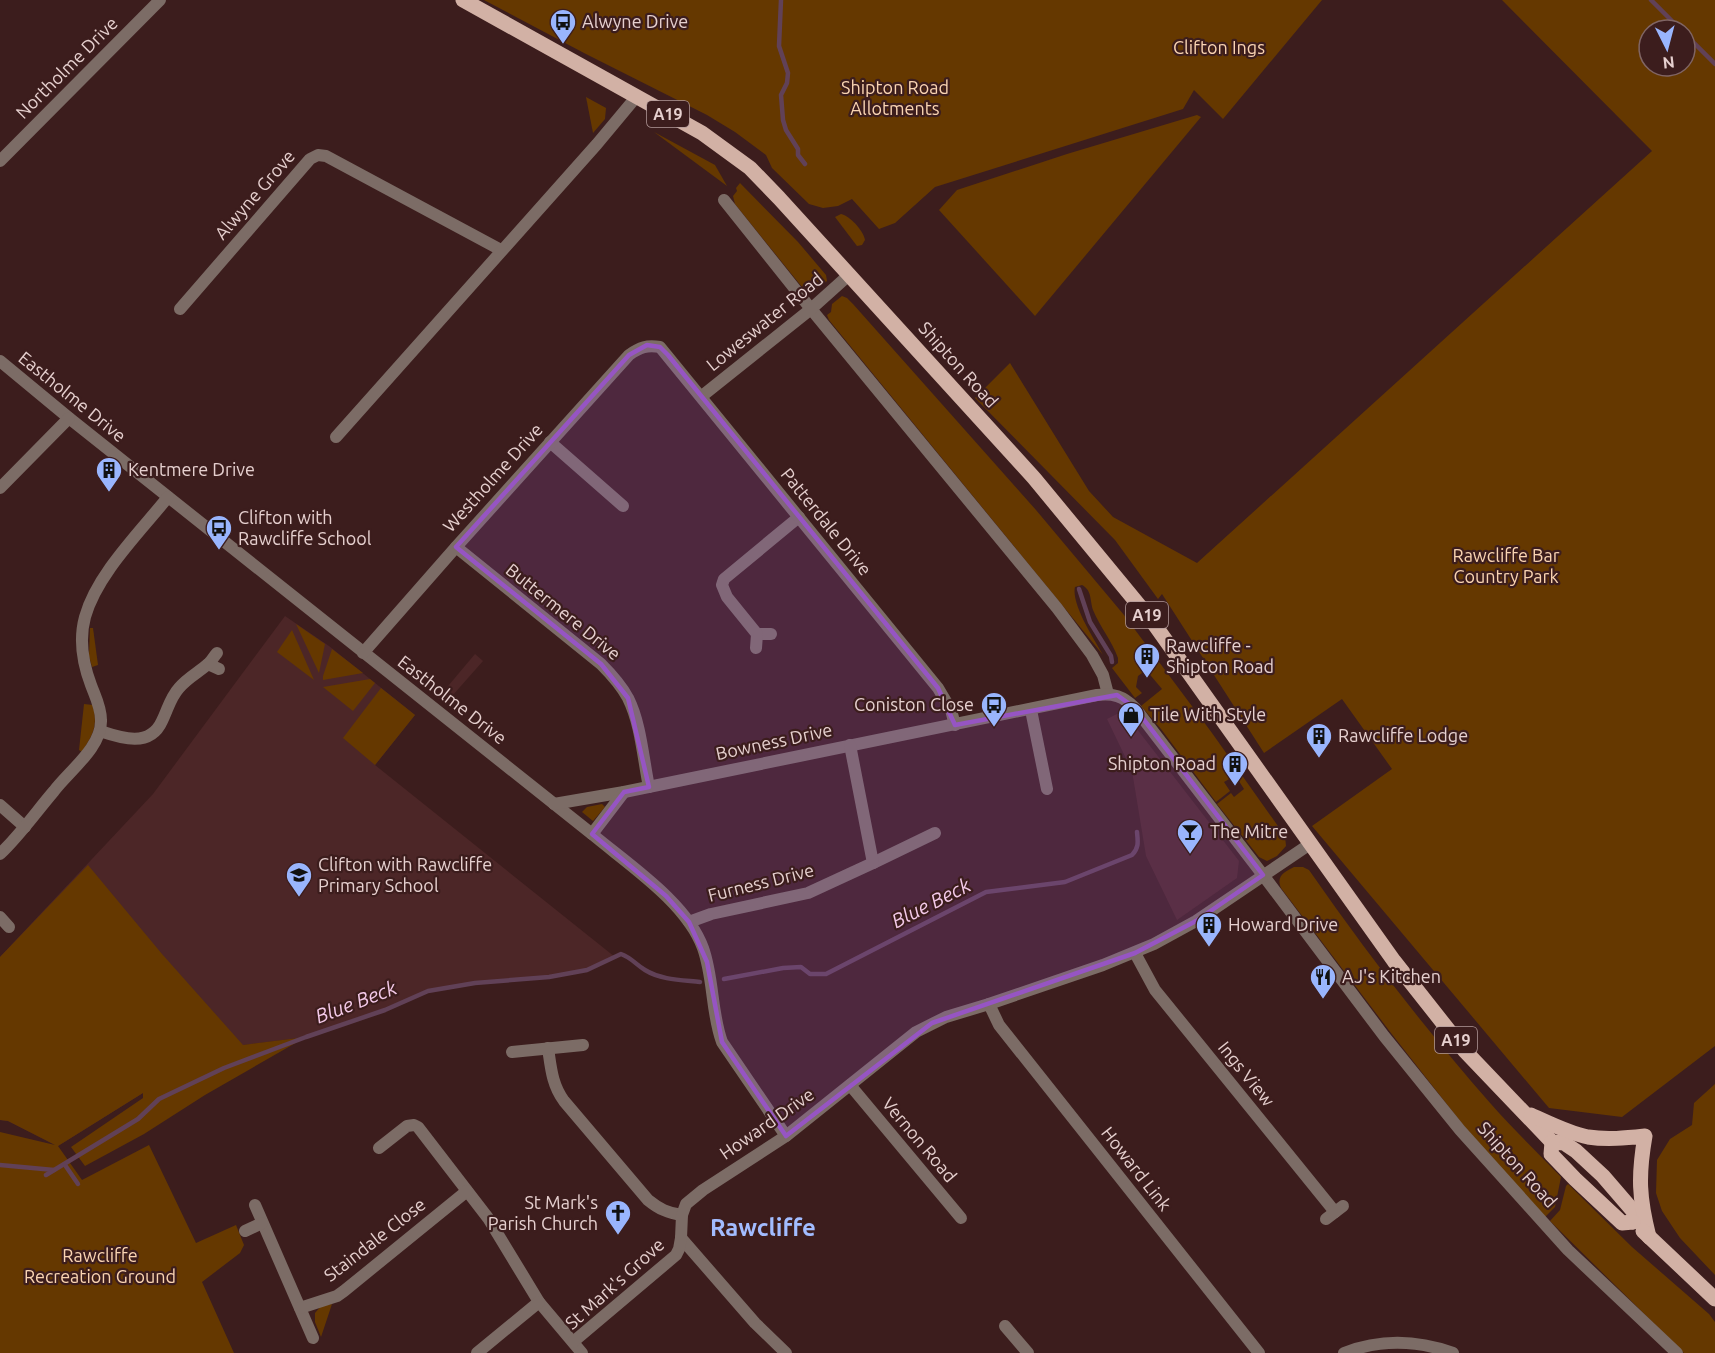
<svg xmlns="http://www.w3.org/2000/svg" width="1715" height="1353" font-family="Ubuntu,sans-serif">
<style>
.built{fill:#4c2627}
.green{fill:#653800;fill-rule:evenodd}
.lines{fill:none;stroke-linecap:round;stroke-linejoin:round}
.stream{stroke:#614157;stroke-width:4.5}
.minor{stroke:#7c6c66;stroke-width:12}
.primary{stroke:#d2b1a5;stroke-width:15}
.marked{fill:#9655c3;fill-opacity:0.2;stroke:#9655c3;stroke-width:4.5;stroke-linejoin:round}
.labels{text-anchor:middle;stroke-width:4.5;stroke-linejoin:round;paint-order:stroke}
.shield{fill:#3c1d1d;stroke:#b39a9a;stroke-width:1.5}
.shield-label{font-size:16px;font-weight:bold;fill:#e6d0cf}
.poi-label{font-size:18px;fill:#e6d0cf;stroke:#3c1d1d;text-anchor:start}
.park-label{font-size:18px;fill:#fad4b2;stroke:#3c1d1d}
.street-label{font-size:18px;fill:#e6d0cf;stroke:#3c1d1d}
.water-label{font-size:20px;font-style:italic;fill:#f4cae9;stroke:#3c1d1d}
.district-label{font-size:24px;font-weight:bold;fill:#a2bcff;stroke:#3c1d1d}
</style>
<rect width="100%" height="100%" fill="#3c1d1d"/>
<g class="built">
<path d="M285,616L329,646L415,715L375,765L615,957L587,970L549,977L475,983L429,991L385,1010L306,1037L244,1045L143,1093L58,1146L8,1121L0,1120V957L153,794Z"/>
<path d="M475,654L483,661L445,704L438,698Z"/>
<path d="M1123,711L1239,861L1237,878L1177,920L1146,856L1132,771L1107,719Z"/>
</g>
<g class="green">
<path d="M484,0H1322L1223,119L1194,90L1183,109L935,187L895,223L879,229L852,199L838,206L823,208L809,204L772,168L766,155L735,132L707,115L584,53Z"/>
<path d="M1502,0H1715V1046L1622,1117L1549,1108L1312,826L1392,769L1342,699L1264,753L1162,594L1158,599L1115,540L975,398L1010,363L1089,491L1113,517L1197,563L1652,151ZM1649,30H1685V66H1649Z"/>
<path d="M586,97L606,108L605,119L593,133Z"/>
<path d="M1197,115L1201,117L1035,316L939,210L957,190L1067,154Z"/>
<path d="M654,132L715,165L727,186Z"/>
<path d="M740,183L798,242L826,275L827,281L817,289L810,288L805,284L802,287L735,204L733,196L737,191L736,188Z"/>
<path d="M841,214C850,216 863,230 865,240L862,245L857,246L835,217Z"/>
<path d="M842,296L847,298L853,304L1036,510L1124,615L1212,733L1285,836L1286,846L1277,856L1267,861L1259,857L1217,804L1231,793L1234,797L1244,789L1237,778L1233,780L1231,778L1224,782L1230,791L1216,802L1161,729L1141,706L1162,689L1146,670L1138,676L1136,687L1142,693L1135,698L1112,668L1118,663V658C1112,641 1100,627 1093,610C1090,601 1092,590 1082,585L1075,587C1071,604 1094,639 1103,655L829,320L827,315L831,312L832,304Z"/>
<path d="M296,624L325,644L319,673Z"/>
<path d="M90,628H93L98,665L92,667L89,656Z"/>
<path d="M292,630L314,680L277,652Z"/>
<path d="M332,649L363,673L323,680V676Z"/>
<path d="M370,679L375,683L353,711L323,687Z"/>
<path d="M381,688L415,715L375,765L343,738Z"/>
<path d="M84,704L93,705C98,727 93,734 82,752L79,750Z"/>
<path d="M602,804L605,807L593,821L582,812L587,807Z"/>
<path d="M88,865L162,954L243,1045L306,1037L205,1095L144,1134L85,1166L71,1147L143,1098V1093L58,1146L82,1180L149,1145L196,1243L236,1225L244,1245L240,1253L202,1282L234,1353H0V1132L55,1145L8,1121L0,1120V957Z"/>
<path d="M1294,867H1303L1309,870C1365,951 1426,1030 1491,1104C1513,1129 1538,1153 1561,1177L1555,1207L1545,1217L1464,1126L1391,1033L1281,888C1276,876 1284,872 1294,867Z"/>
<path d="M1715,1084V1275L1680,1238L1662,1211L1656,1193L1657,1160L1670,1139L1692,1125L1694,1103Z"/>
<path d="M1568,1184L1632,1247L1709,1314L1715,1322V1353H1684L1550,1221L1560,1210L1566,1186Z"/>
<path d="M332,1304L321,1337L315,1322V1313L321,1306Z"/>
</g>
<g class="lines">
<g class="stream">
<path d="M781,0L779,46L788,73L787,83L781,95L783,120L786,130L798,149V155L805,164"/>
<path d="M1651,0L1681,30"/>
<path d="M1685,34L1715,64"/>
<path d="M1079,589L1090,622L1111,656L1112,662"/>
<path d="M724,979L783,968L801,967L810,974H826L986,892L1065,882L1132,855C1139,848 1138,842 1137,832"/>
<path d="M0,1165L54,1170"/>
<path d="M65,1165L78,1184"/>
<path d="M46,1175L138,1119L159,1099L224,1068L306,1037L385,1010L428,991L475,983L549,977L587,970L621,954C632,958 635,964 645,970C661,980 682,980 700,982"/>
</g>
<g class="minor">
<path d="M0,161L160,0"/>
<path d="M724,200L811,309L1057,608L1092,655L1103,675L1108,694"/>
<path d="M180,309L310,159L318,155L326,156L501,250"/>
<path d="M0,361L69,418L592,834C629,865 687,903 703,948C714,979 711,1012 722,1042L786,1136"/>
<path d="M702,396L811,309L850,274"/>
<path d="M336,437L597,144L637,96"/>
<path d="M550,442L623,506"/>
<path d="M0,488L69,418"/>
<path d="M456,547L601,664C611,674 621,685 628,698C641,724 643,758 649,787"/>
<path d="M757,634H771"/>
<path d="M756,648L757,634L727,597L722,585L724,579L799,517"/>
<path d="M363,653L456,547L629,355C640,347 647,345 660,347L938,688L951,710L955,725"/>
<path d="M208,664L219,669"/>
<path d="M1031,710L1047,789"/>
<path d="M100,731C121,738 150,748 162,721C168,709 170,698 179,688C187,678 199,672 208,664C212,661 214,656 217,653"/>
<path d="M554,804L624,792L1097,695C1113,693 1123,696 1135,708L1263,875L1384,1036L1460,1130L1568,1250L1677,1353"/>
<path d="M0,805L25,827"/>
<path d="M592,834L624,792"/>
<path d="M0,854C20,835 36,812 54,791C69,771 102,747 101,720C101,707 95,696 91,685C83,664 79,639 85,617C97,574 140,532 168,497"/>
<path d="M873,863L935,833"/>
<path d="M0,917L9,927"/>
<path d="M689,922L711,914L808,893L873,863L850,745"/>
<path d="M1135,953L1155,990L1335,1212"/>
<path d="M989,1004L999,1025L1259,1353"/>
<path d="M548,1048C551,1068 552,1085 564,1101L648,1200C659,1209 668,1213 682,1215"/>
<path d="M512,1052L583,1045"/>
<path d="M850,1085L961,1218"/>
<path d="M379,1148L407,1126L414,1125L418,1127L488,1218L539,1302L582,1353"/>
<path d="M255,1205L313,1338"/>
<path d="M1326,1219L1343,1206"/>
<path d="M245,1231L262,1223"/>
<path d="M681,1238L755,1323L786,1353"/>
<path d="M300,1308L337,1296L344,1291L467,1191"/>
<path d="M1005,1326L1028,1353"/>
<path d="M573,1342L676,1255L679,1249L681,1238L682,1215L686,1204L703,1190L786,1136L916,1032L946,1017L989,1004L1103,965L1154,944L1196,921L1310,844"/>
<path d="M477,1353L539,1302"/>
<path d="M1344,1353C1380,1339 1417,1340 1453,1353"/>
</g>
<g class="primary">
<path d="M463,0L702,133L750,168L779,198L1034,478L1152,621L1394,961L1465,1051L1552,1142L1564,1143L1576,1151L1603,1176L1634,1212L1633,1222"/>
<path d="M1531,1115C1549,1123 1568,1133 1588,1137C1607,1140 1626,1138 1645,1136C1638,1176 1639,1198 1649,1237"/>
<path d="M1552,1142L1551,1154L1575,1179L1622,1223L1633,1222"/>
<path d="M1643,1231L1715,1299"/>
</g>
</g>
<path class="marked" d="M647,345L660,347L668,355L938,688L955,725L1117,695L1135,708L1263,875L1196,921L1135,953L932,1023L786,1136L722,1042L707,962L689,922L666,896L592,834L624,792L649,787L628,698L601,664L456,547L629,355Z"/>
<defs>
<g id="bus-pin" transform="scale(1.35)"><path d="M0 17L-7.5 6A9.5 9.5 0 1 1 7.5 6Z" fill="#99b5fd" stroke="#3c1d1d"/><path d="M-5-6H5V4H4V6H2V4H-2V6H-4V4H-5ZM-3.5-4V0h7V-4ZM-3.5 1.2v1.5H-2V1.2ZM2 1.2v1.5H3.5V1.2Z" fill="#111"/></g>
<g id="building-pin" transform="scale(1.35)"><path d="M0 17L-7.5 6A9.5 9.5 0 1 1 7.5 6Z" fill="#99b5fd" stroke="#3c1d1d"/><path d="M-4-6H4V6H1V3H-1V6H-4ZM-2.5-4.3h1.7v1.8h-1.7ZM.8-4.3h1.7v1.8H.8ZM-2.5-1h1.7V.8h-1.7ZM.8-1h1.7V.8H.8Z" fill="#111"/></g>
<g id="shop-pin" transform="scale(1.35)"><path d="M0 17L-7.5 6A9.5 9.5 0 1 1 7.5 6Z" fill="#99b5fd" stroke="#3c1d1d"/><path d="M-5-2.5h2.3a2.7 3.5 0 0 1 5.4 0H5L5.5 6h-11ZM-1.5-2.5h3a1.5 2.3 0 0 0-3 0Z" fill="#111"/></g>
<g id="bar-pin" transform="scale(1.35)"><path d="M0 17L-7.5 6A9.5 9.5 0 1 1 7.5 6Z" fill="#99b5fd" stroke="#3c1d1d"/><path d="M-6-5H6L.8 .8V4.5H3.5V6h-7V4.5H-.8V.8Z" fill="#111"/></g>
<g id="school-pin" transform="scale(1.35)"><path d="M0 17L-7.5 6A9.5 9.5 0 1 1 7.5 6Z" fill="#99b5fd" stroke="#3c1d1d"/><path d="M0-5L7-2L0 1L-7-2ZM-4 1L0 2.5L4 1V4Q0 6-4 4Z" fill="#111"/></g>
<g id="restaurant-pin" transform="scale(1.35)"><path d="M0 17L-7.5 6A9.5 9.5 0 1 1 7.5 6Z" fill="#99b5fd" stroke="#3c1d1d"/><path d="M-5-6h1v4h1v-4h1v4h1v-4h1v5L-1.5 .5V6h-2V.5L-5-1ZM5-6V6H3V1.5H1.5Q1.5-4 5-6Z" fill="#111"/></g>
<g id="church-pin" transform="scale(1.35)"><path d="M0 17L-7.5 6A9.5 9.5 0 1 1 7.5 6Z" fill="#99b5fd" stroke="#3c1d1d"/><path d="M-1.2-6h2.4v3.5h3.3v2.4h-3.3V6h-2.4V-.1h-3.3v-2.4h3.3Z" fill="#111"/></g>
</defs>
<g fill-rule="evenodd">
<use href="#bus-pin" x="563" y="22"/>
<use href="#building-pin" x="109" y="470"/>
<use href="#bus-pin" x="219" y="528"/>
<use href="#building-pin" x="1147" y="656"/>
<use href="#bus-pin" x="994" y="705"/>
<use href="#shop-pin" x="1131" y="715"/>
<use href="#building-pin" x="1319" y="736"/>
<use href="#building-pin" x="1235" y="764"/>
<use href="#bar-pin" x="1190" y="832"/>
<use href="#school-pin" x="299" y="875"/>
<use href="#building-pin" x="1209" y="925"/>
<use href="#restaurant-pin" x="1323" y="977"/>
<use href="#church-pin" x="618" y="1213"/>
</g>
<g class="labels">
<g class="shield">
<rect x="647" y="101" width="42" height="26" rx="4.5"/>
<rect x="1126" y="602" width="42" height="26" rx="4.5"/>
<rect x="1435" y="1027" width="42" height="26" rx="4.5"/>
</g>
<g class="shield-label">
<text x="668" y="120">A19</text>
<text x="1147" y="621">A19</text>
<text x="1456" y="1046">A19</text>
</g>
<g class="poi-label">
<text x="582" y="28">Alwyne Drive</text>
<text x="128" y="476">Kentmere Drive</text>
<text x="238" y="524">Clifton with<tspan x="238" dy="21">Rawcliffe School</tspan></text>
<text x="1166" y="652">Rawcliffe -<tspan x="1166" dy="21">Shipton Road</tspan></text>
<text x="974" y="711" text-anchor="end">Coniston Close</text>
<text x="1150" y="721">Tile With Style</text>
<text x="1338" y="742">Rawcliffe Lodge</text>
<text x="1216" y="770" text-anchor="end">Shipton Road</text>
<text x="1210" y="838">The Mitre</text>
<text x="318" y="871">Clifton with Rawcliffe<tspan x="318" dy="21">Primary School</tspan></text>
<text x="1228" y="931">Howard Drive</text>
<text x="1342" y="983">AJ's Kitchen</text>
<text x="598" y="1209" text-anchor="end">St Mark's<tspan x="598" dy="21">Parish Church</tspan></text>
</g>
<g class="park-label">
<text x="1219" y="54">Clifton Ings</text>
<text x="895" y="94">Shipton Road<tspan x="895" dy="21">Allotments</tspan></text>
<text x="1506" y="562">Rawcliffe Bar<tspan x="1506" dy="21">Country Park</tspan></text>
<text x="100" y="1262">Rawcliffe<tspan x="100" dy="21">Recreation Ground</tspan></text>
</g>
<g class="street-label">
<text transform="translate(67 68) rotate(-45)" y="6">Northolme Drive</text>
<text transform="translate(255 195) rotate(-49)" y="6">Alwyne Grove</text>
<text transform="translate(765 322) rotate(-39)" y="6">Loweswater Road</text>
<text transform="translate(958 365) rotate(48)" y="6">Shipton Road</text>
<text transform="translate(72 397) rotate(39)" y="6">Eastholme Drive</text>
<text transform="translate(493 478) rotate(-48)" y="6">Westholme Drive</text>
<text transform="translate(826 522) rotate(51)" y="6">Patterdale Drive</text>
<text transform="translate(563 612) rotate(39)" y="6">Buttermere Drive</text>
<text transform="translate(452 700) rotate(38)" y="6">Eastholme Drive</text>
<text transform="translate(774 742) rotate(-12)" y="6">Bowness Drive</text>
<text transform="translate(761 883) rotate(-14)" y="6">Furness Drive</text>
<text transform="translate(1246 1074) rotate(51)" y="6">Ings View</text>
<text transform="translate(767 1124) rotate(-35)" y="6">Howard Drive</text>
<text transform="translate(919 1140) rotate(50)" y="6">Vernon Road</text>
<text transform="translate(1517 1165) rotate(48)" y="6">Shipton Road</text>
<text transform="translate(1136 1169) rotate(52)" y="6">Howard Link</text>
<text transform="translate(375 1240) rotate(-38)" y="6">Staindale Close</text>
<text transform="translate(615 1284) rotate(-42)" y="6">St Mark's Grove</text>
</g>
<g class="water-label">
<text transform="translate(931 903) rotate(-27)" y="7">Blue Beck</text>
<text transform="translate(356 1002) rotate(-21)" y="7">Blue Beck</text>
</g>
<g class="district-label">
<text x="763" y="1236">Rawcliffe</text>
</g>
</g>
<g transform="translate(1667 48) rotate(174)"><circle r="28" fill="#3c1d1d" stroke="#806564" stroke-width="1.5"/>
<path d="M0-4.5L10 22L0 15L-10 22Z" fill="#99b5fd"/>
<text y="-9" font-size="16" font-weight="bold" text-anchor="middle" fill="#e6d0cf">N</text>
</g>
</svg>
